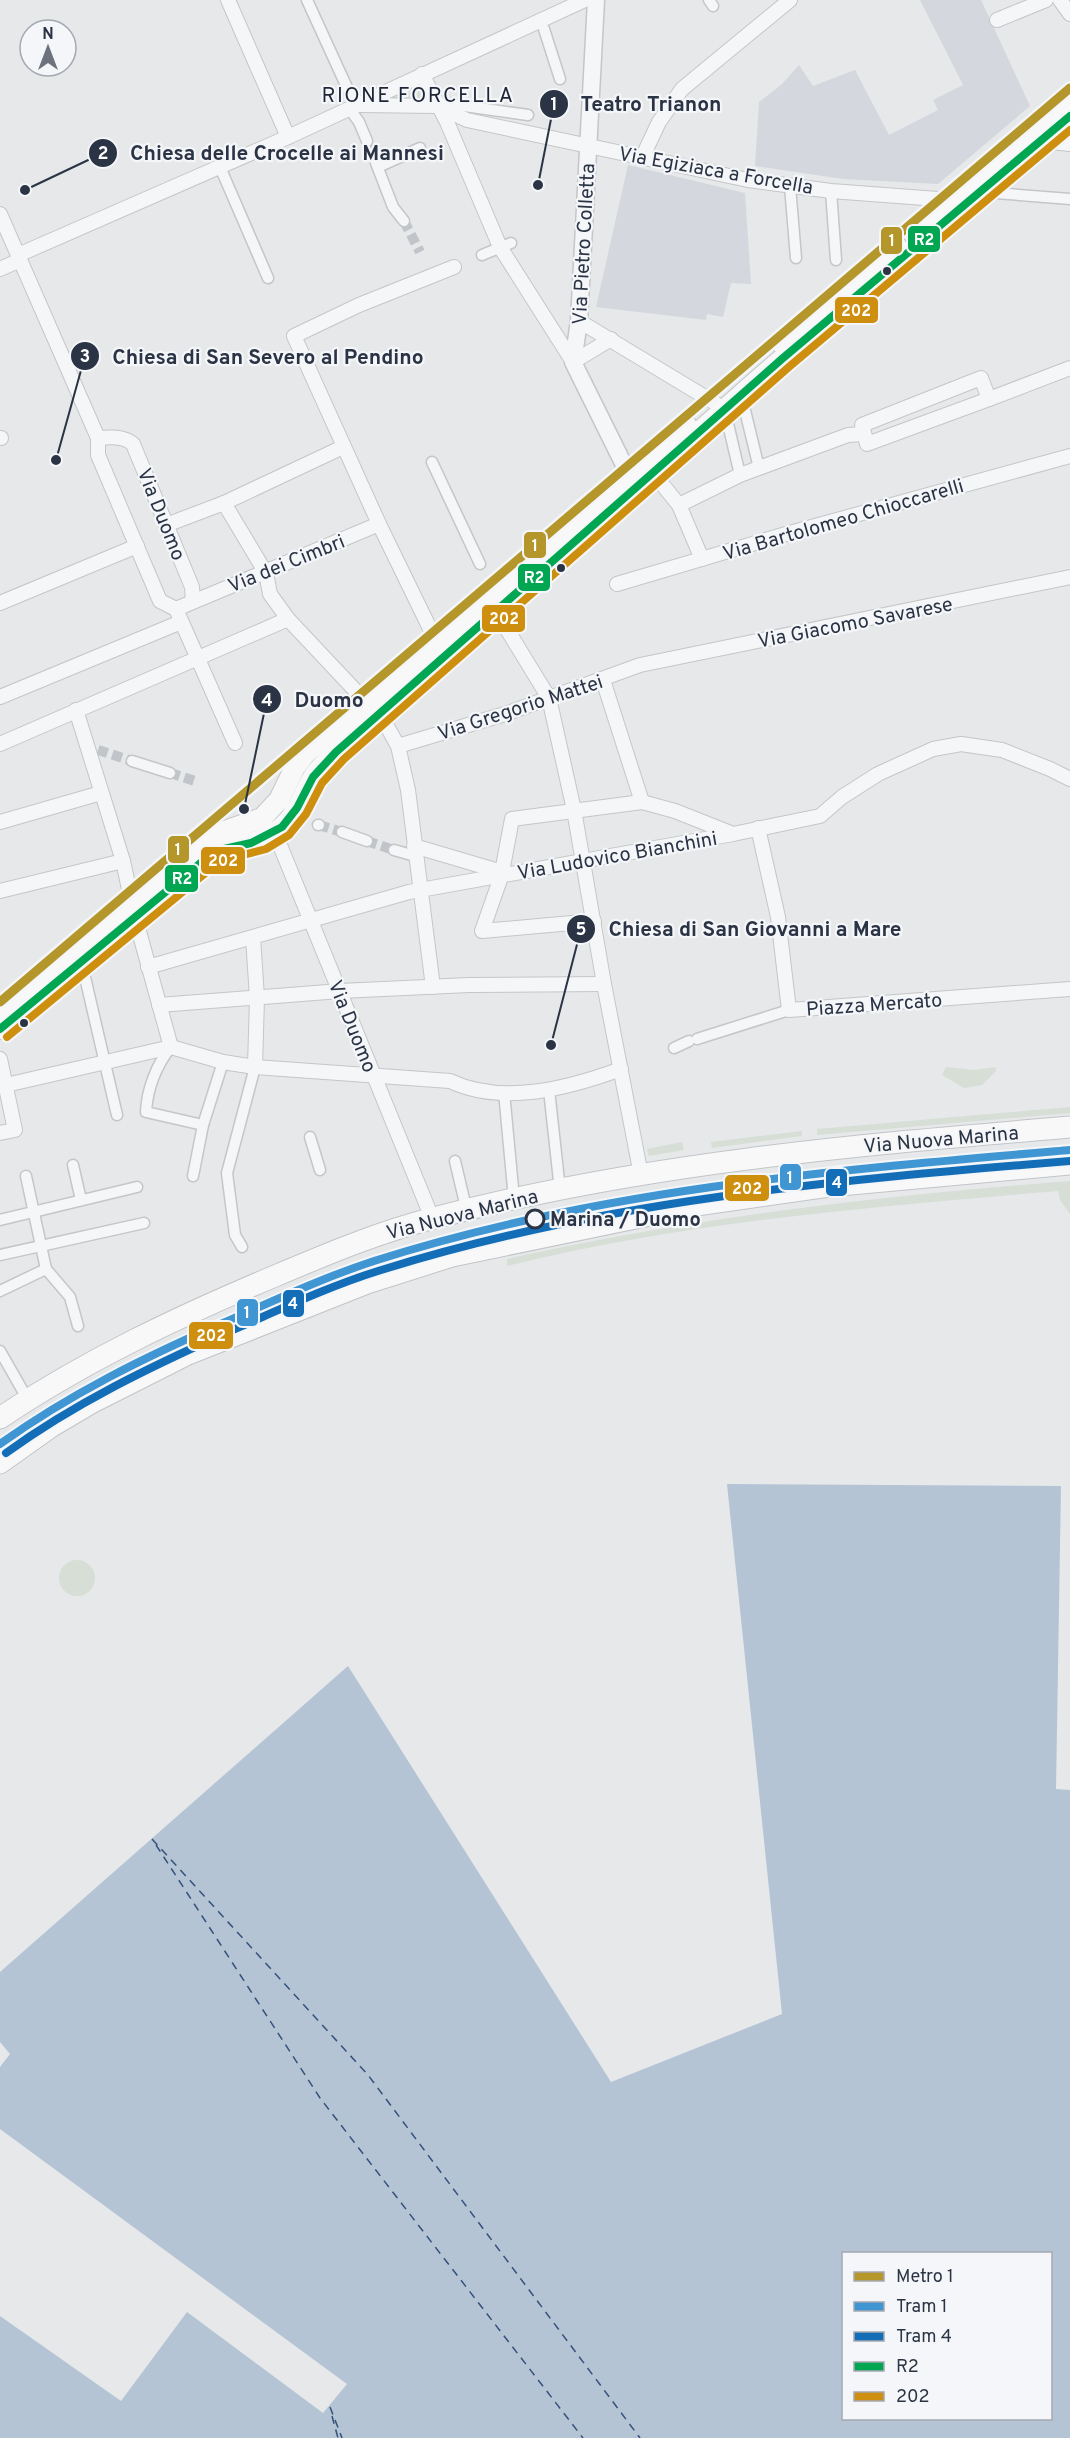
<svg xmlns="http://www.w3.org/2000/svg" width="1070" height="2438" font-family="Overpass,sans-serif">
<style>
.built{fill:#d4d7dd}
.green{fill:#d6ded6}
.water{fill:#b4c4d5;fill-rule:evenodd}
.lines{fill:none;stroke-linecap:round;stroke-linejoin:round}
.ferry{stroke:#34527a;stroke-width:1.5;stroke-dasharray:8 6;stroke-linecap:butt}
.pedestrian-tunnel{stroke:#c1c4c9;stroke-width:10;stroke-dasharray:10 5;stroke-linecap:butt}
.pedestrian-casing{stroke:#c4c6c8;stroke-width:13}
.minor-casing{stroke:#c4c6c8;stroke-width:16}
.tertiary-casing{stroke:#c4c6c8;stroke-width:19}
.secondary-casing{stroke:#c4c6c8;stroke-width:22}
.primary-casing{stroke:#c2c5c8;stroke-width:23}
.pedestrian{stroke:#f5f6f7;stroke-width:10}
.minor{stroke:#f5f6f7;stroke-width:14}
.tertiary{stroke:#f5f6f7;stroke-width:16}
.secondary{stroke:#f8f8f8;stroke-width:20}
.primary{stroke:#f8f8f8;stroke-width:21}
.bus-1-casing{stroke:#f4f6f9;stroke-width:12}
.bus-2-casing{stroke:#f4f6f9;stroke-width:12}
.bus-1{stroke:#00a651;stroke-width:8}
.bus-2{stroke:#ce8f0e;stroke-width:8}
.tram-1-casing{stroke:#f4f6f9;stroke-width:12}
.tram-2-casing{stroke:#f4f6f9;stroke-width:12}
.tram-1{stroke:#4096d2;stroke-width:8}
.tram-2{stroke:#146eb7;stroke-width:8}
.metro-1-casing{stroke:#f4f6f9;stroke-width:14}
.metro-1{stroke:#b4962a;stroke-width:9}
.bus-dot{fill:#2b3445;stroke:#f4f6f9;stroke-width:2}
.stop-dot{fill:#f4f6f9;stroke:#2b3445;stroke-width:3}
.labels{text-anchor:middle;stroke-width:4.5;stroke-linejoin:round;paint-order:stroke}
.street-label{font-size:20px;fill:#2b3445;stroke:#f4f6f9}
.stop-label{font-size:20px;font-weight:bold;fill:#2b3445;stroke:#f4f6f9;text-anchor:start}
.neighbourhood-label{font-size:21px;letter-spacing:1.5px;fill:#1d2536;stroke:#f4f6f9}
.leader{fill:none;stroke:#2b3445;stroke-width:2}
.callout-dot{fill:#2b3445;stroke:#f4f6f9;stroke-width:2}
.mark-label{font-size:18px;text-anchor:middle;font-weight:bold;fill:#fff}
.callout-label{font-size:21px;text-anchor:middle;font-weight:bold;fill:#2b3445;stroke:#f4f6f9;stroke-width:4.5;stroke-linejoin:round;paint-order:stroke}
.line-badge{stroke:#f4f6f9;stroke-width:2}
.badge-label{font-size:16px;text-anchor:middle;font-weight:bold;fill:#fff}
</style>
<rect width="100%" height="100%" fill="#e6e8ea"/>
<g class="built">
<path d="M920,0H981L1030,106L938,184L843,179L755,166L759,102L782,84L799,65L813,86L855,70L889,135L938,110L933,100L963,85Z"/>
<path d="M628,165L745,193L751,284L731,283L723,317L707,314L706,320L596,307Z"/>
</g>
<g class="green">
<path d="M416,81L425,102H370Z"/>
<path d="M946,1067L974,1070L996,1067V1071L982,1085L964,1088L942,1075Z"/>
<path d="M1070,1107V1113L817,1135V1129Z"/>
<path d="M802,1131V1136L712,1148L711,1142Z"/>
<path d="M682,1142L684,1150L649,1156L647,1149Z"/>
<path d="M1070,1181V1214L1060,1200L1058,1191C873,1207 688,1221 507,1266V1259C693,1217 880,1196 1070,1181Z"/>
<circle cx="77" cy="1578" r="18"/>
</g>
<path class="water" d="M727,1484L1061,1486L1056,1789L1070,1790V2438H0V2316L121,2401L187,2312L323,2413L347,2384L0,2129V2067L10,2054L0,2042V1972L348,1666L611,2082L782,2014ZM844,2254H1050V2418H844Z"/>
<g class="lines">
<g class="ferry">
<path d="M152,1839L368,2075L640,2438"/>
<path d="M156,1845L320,2098L583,2438"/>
<path d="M330,2407L342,2438"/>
<path d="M332,2416L338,2438"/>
</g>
<g class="pedestrian-tunnel">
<path d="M367,141L376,163"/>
<path d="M404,221L420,252"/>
<path d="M98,750L132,761"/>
<path d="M170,773L195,781"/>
<path d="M319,825L342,832"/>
<path d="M367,841L394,850"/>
</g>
<g class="pedestrian-casing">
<g id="pedestrian">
<path d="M307,0L355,105"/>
<path d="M709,0L713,6"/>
<path d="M544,29L560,79"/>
<path d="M437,106L450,104L528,115"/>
<path d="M349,108L359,122L367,141"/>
<path d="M376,163L393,207L404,221"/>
<path d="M220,167L268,278"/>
<path d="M378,167L420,148"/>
<path d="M790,186L796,258"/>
<path d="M831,191L836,260"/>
<path d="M983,192L1070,199"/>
<path d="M482,255L511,243"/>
<path d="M741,394L759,468"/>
<path d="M725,411L740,475"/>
<path d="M432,462L480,564"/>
<path d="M132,761L170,773"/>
<path d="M318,825H319"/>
<path d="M342,832L367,841"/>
<path d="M394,850L415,856"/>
<path d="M81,960L117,1115"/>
<path d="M697,1039L789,1010"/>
<path d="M171,1047C156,1065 147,1090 146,1112L203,1125"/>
<path d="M674,1048L689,1041"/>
<path d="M549,1090L560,1190"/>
<path d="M504,1092L514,1199"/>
<path d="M310,1137L320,1170"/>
<path d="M455,1161L464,1199"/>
<path d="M73,1165L81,1200"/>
<path d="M26,1176L46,1269"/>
<path d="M193,1176L203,1125L223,1062"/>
<path d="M0,1220L137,1187"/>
<path d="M242,1247L235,1235L227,1173L255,1067"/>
<path d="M0,1255L144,1223"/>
<path d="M0,1291L46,1269L70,1297L78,1326"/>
<path d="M0,1351L28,1400"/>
</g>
</g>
<g class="minor-casing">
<g id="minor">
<path d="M228,0L288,137"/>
<path d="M1060,0L1070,14"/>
<path d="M997,20L1046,0"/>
<path d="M422,74L447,122L500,247L573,362L611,339"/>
<path d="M360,105L437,106L467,120L748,180L831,191L951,200"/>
<path d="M1042,141L1070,144"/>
<path d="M642,158L659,122L682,89L790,0"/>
<path d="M0,214L98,438V455L160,601L176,609L235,743"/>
<path d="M18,255L288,137L585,0"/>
<path d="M0,269L20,260"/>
<path d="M579,321L715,403"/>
<path d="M981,378L989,399L867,444L862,425Z"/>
<path d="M989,399L1070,368"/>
<path d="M0,438H1"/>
<path d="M98,438C110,437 124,436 133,444L192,587L193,601"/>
<path d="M653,473L679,505L702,559"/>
<path d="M224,503L266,573L270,594L288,619L384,721L398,746L408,790L433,987"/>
<path d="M679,505L740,475L848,435L864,434"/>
<path d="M166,525L224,503L343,447"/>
<path d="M617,584L786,534L1070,456"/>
<path d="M0,603L137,546"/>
<path d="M176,609L379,524"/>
<path d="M497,613L549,698L574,810L604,984L641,1175"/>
<path d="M436,641L379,524L294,336L359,305L454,267"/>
<path d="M603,680L642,802"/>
<path d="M0,697L181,622"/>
<path d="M76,710L123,861L135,917L171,1047"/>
<path d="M0,744L288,619"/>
<path d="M398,746L505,714L640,665L1070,577"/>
<path d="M0,822L101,793"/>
<path d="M758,828L778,917L789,1010L1070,989"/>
<path d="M275,833L432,1218"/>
<path d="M414,846L502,872"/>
<path d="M0,891L123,861"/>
<path d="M594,921L482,931L501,877L512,819L642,802L675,811L733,834"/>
<path d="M253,937L257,998L255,1067"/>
<path d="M148,967L409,892L733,834L820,816L842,797L878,774L933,749L961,744L1002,750L1050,769L1070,779"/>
<path d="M159,1005L340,991L469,985L604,984"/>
<path d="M0,1059L15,1130L0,1133"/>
<path d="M6,1085L171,1047L223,1062L255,1067L450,1081C503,1106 569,1088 621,1069"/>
</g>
</g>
<g class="tertiary-casing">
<path id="tertiary" d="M596,0L579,321L573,362L629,475"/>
</g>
<g class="secondary-casing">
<g id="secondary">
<path d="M919,227L1070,98"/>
<path d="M781,343L896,245"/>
<path d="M0,1009L205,838L262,818L279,800L295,767L306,753L687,426"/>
<path d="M0,1029L215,851C248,845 280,840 297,808C304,796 308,783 316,773C332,753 355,736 375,718C498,610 621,502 743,393C850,298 963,211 1070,116"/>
</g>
</g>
<g class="primary-casing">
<g id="primary">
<path d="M0,1418C86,1360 180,1316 275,1276C327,1254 379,1232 434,1218C642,1163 857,1145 1070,1127"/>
<path d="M0,1463L52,1426L91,1403L188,1354L367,1283L452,1256L703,1204L829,1186L1070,1164"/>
</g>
</g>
<use href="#pedestrian" class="pedestrian"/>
<use href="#minor" class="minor"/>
<use href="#tertiary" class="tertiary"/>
<use href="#secondary" class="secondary"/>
<use href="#primary" class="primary"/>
<g class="bus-1-casing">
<path id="bus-1" d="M0,1029L215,851L251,843L282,827L297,808L313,777L336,752L783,358L1070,116"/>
</g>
<g class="bus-2-casing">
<g id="bus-2">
<path d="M7,1037L220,861L266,849L289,835L306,814L322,783L344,759L790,366L1070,130"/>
<path d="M6,1448C48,1419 90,1392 135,1369C167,1353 200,1340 233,1326C290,1301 346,1276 405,1258C619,1191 848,1176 1070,1157"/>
</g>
</g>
<use href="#bus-1" class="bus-1"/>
<use href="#bus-2" class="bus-2"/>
<g class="tram-1-casing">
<path id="tram-1" d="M0,1444C70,1394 145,1357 223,1323C273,1301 322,1278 374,1261C600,1189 836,1170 1070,1150"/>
</g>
<g class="tram-2-casing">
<path id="tram-2" d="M6,1453C75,1403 150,1367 228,1332C277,1311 327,1287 378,1271C603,1200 837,1180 1070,1161"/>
</g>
<use href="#tram-1" class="tram-1"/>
<use href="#tram-2" class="tram-2"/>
<g class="metro-1-casing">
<path id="metro-1" d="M0,1002L1070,88"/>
</g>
<use href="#metro-1" class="metro-1"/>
</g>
<g class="bus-dot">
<circle cx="887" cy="271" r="5"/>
<circle cx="561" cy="568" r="5"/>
<circle cx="24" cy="1023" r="5"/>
</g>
<circle class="stop-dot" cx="535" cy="1219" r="9"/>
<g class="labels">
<g class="street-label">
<text transform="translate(716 170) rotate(10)" y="7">Via Egiziaca a Forcella</text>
<text transform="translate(583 244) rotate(-87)" y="7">Via Pietro Colletta</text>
<text transform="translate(162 514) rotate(68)" y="7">Via Duomo</text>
<text transform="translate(843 519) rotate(-16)" y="7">Via Bartolomeo Chioccarelli</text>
<text transform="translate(286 563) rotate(-22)" y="7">Via dei Cimbri</text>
<text transform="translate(855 622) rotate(-11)" y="7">Via Giacomo Savarese</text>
<text transform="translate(520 707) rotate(-18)" y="7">Via Gregorio Mattei</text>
<text transform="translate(617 855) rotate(-10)" y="7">Via Ludovico Bianchini</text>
<text transform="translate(874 1004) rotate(-4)" y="7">Piazza Mercato</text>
<text transform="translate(353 1026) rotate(68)" y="7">Via Duomo</text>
<text transform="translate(941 1139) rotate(-5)" y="7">Via Nuova Marina</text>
<text transform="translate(462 1214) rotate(-14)" y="7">Via Nuova Marina</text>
</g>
<g class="stop-label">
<text x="550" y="1226">Marina / Duomo</text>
</g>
<g class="neighbourhood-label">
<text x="418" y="102">RIONE FORCELLA</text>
</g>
</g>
<path class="leader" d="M538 185L554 104M25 190L103 153M56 460L85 356M244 809L267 699M551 1045L581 929"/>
<g class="callout-dot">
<circle cx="538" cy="185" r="6"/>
<circle cx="25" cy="190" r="6"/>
<circle cx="56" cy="460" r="6"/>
<circle cx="244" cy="809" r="6"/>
<circle cx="551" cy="1045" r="6"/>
<circle cx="554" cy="104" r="15"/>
<circle cx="103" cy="153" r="15"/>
<circle cx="85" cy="356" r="15"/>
<circle cx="267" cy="699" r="15"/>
<circle cx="581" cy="929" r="15"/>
</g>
<g class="mark-label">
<text x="554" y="110">1</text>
<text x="103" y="159">2</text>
<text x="85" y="362">3</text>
<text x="267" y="706">4</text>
<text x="581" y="935">5</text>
</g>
<g class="callout-label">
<text x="651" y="111">Teatro Trianon</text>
<text x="287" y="160">Chiesa delle Crocelle ai Mannesi</text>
<text x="268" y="364">Chiesa di San Severo al Pendino</text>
<text x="329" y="707">Duomo</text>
<text x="755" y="936">Chiesa di San Giovanni a Mare</text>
</g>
<g class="line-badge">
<rect x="907" y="225" width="34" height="28" rx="6" fill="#00a651"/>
<rect x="880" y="226" width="23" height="29" rx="6" fill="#b4962a"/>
<rect x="834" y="296" width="45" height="28" rx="6" fill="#ce8f0e"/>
<rect x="523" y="531" width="24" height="28" rx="6" fill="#b4962a"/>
<rect x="517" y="563" width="34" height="29" rx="6" fill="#00a651"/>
<rect x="481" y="604" width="45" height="29" rx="6" fill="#ce8f0e"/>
<rect x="167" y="835" width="23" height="29" rx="6" fill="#b4962a"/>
<rect x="200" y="846" width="46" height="29" rx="6" fill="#ce8f0e"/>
<rect x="164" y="864" width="35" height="29" rx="6" fill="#00a651"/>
<rect x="779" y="1163" width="23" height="28" rx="6" fill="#4096d2"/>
<rect x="825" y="1168" width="23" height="29" rx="6" fill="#146eb7"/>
<rect x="724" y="1174" width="46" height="28" rx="6" fill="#ce8f0e"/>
<rect x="282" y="1289" width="23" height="29" rx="6" fill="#146eb7"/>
<rect x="236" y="1298" width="23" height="29" rx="6" fill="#4096d2"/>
<rect x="188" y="1321" width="46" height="29" rx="6" fill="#ce8f0e"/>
</g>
<g class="badge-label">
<text x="924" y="245">R2</text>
<text x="892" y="246">1</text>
<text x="856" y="316">202</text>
<text x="535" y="551">1</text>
<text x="534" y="583">R2</text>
<text x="504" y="624">202</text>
<text x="178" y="855">1</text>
<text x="223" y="866">202</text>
<text x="182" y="884">R2</text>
<text x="790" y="1183">1</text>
<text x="837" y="1188">4</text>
<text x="747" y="1194">202</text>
<text x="293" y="1309">4</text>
<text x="247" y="1318">1</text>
<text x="211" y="1341">202</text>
</g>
<rect x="842" y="2252" width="210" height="168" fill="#f4f6f9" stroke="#a4a8b1" stroke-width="1.5"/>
<rect x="854" y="2272" width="30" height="9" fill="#b4962a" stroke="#a4a8b1" stroke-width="1.5"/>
<text x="896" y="2282" font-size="18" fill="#2b3445">Metro 1</text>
<rect x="854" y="2302" width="30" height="9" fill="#4096d2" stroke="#a4a8b1" stroke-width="1.5"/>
<text x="896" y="2312" font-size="18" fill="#2b3445">Tram 1</text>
<rect x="854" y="2332" width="30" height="9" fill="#146eb7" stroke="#a4a8b1" stroke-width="1.5"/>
<text x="896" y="2342" font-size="18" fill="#2b3445">Tram 4</text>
<rect x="854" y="2362" width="30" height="9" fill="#00a651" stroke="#a4a8b1" stroke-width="1.5"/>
<text x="896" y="2372" font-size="18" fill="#2b3445">R2</text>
<rect x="854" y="2392" width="30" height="9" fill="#ce8f0e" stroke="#a4a8b1" stroke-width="1.5"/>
<text x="896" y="2402" font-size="18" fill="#2b3445">202</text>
<g transform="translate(48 48)"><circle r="28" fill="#f4f6f9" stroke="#a4a8b1" stroke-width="1.5"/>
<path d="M0-4.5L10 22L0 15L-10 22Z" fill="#6c737f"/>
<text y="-9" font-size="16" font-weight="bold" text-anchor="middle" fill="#2b3445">N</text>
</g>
</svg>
